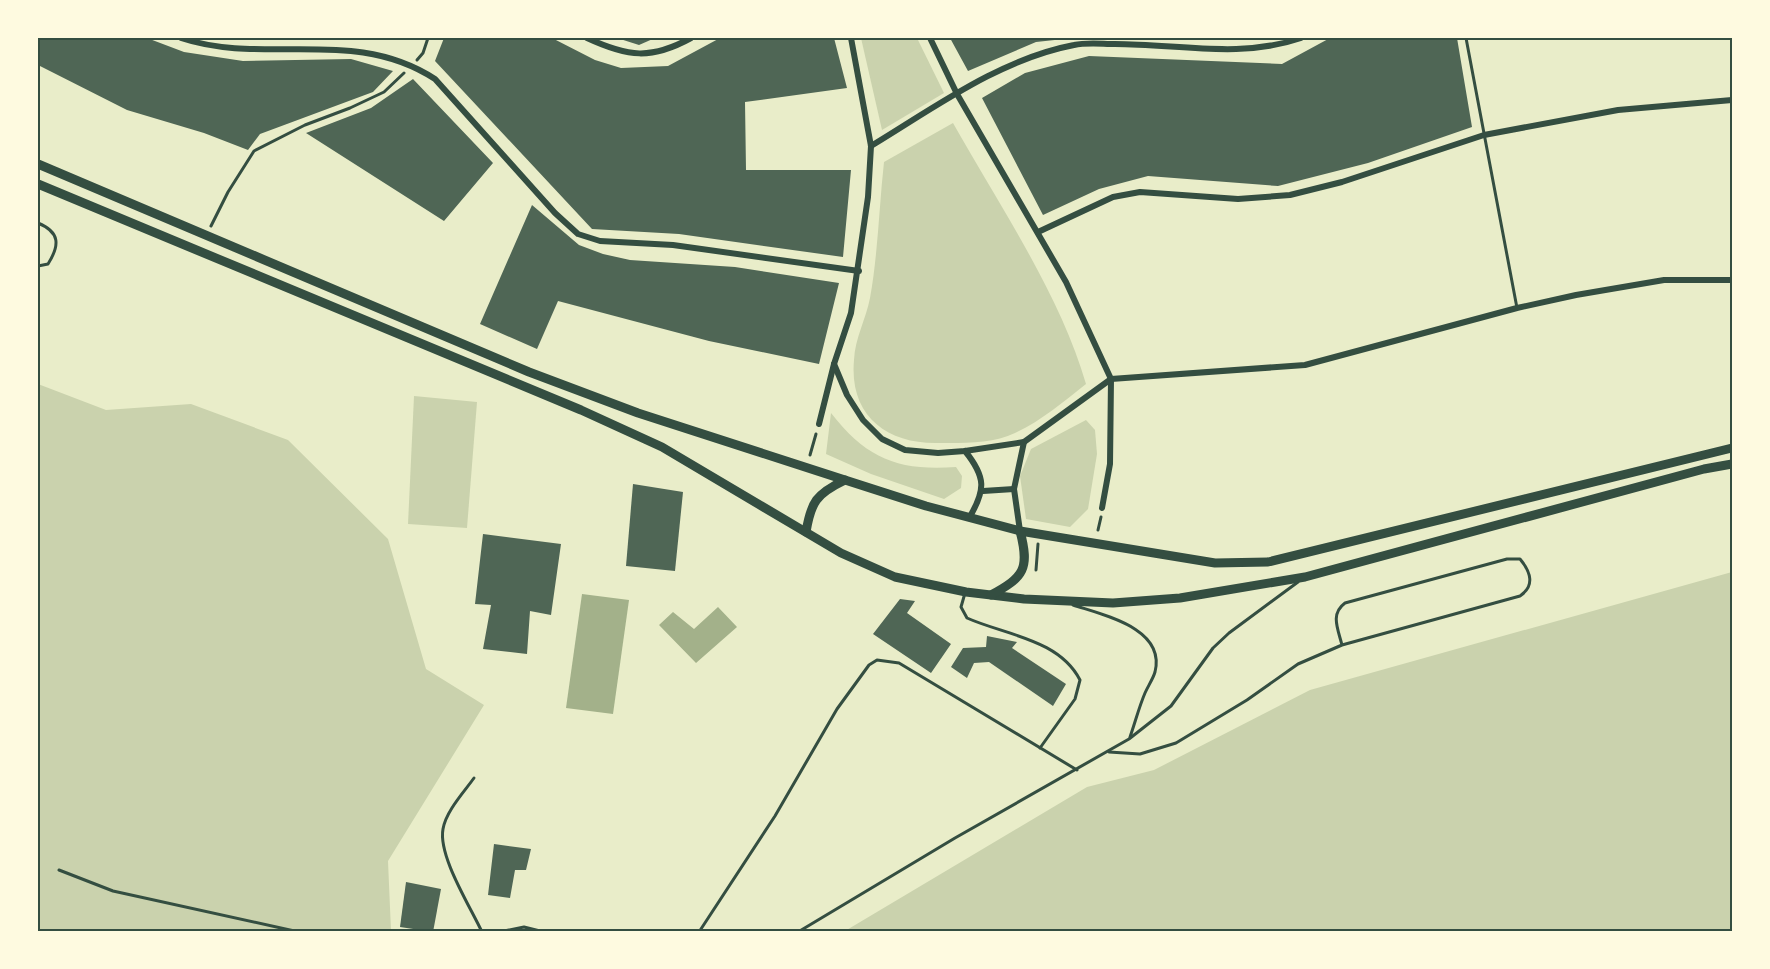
<svg xmlns="http://www.w3.org/2000/svg" width="1770" height="969" font-family="'Archivo Narrow',sans-serif">
<style>
.green{fill:#cad2ad}
.water{fill:#a3b18a}
.building{fill:#4f6655}
.lines{fill:none;stroke-linecap:round;stroke-linejoin:round}
.path{stroke:#344e41;stroke-width:3}
.service{stroke:#344e41;stroke-width:3}
.minor{stroke:#344e41;stroke-width:6}
.secondary{stroke:#344e41;stroke-width:9}
.neatline{fill:none;stroke:#344e41;stroke-width:2}
</style>
<rect width="100%" height="100%" fill="#e9edc9"/>
<g class="green">
<path d="M861,38H917L944,93L882,130Z"/>
<path d="M953,123C998,203 1061,296 1086,384C1063,402 1041,421 1015,433C993,444 962,443 938,443C886,444 849,415 854,360C855,338 866,319 870,298C878,254 879,207 884,162Z"/>
<path d="M38,384L106,410L191,404L288,440L388,539L426,669L484,705L388,861L391,931H38Z"/>
<path d="M414,396L477,402L467,528L408,524Z"/>
<path d="M831,413C867,459 898,471 956,467L962,476L961,488L944,499L871,474L826,454Z"/>
<path d="M1086,420L1095,430L1097,454L1088,509L1070,527L1026,519L1020,476L1031,449Z"/>
<path d="M1732,572V931H845L1087,787L1154,770L1310,690Z"/>
</g>
<g class="water">
<path d="M582,594L629,600L613,714L566,708Z"/>
<path d="M718,607L737,627L696,663L659,625L673,612L694,629Z"/>
</g>
<g class="building">
<path d="M38,38H147L184,52L243,61L351,59L393,71L373,92L260,134L248,150L204,133L127,110L38,65Z"/>
<path d="M444,38H552L595,60L621,68L668,66L720,38H834L847,88L745,102L746,170H851L843,257L679,234L592,229L435,61Z"/>
<path d="M617,38H655L639,45Z"/>
<path d="M950,38H1064V39L1036,42L968,71Z"/>
<path d="M1330,38H1457L1472,127L1368,163L1278,186L1148,176L1099,189L1043,215L982,98L1025,73L1089,56L1282,64Z"/>
<path d="M413,79L493,163L444,221L306,133L371,108Z"/>
<path d="M532,205L579,245L603,254L630,260L735,267L839,283L819,364L709,341L558,301L537,349L480,324Z"/>
<path d="M633,484L683,492L675,571L626,566Z"/>
<path d="M483,534L561,544L551,615L530,611L527,654L483,649L491,605L475,604Z"/>
<path d="M900,599L915,601L907,613L951,644L931,673L873,634Z"/>
<path d="M987,636L1017,642L1012,648L1066,684L1053,706L989,662L974,663L967,678L951,667L963,648L986,647Z"/>
<path d="M494,844L531,849L526,870H515L510,898L488,895Z"/>
<path d="M406,882L441,889L433,932L400,927Z"/>
</g>
<g class="lines">
<g class="path">
<path d="M417,60L423,53L428,38"/>
<path d="M211,226L228,192L254,151L305,125L350,108L384,92L404,73"/>
<path d="M810,455L816,434"/>
<path d="M1098,530L1101,517"/>
<path d="M1036,570L1038,544"/>
</g>
<g class="service">
<path d="M1466,38L1517,308"/>
<path d="M38,223C60,232 60,245 48,264L38,266"/>
<path d="M965,593L961,607L967,618C1005,635 1059,639 1080,680L1075,699L1040,748"/>
<path d="M1073,605C1103,615 1166,628 1155,672C1153,679 1148,686 1145,693C1139,707 1135,723 1130,737"/>
<path d="M1109,752L1140,754L1176,743L1247,700L1298,664L1342,645L1520,596C1535,586 1531,572 1520,559H1507L1345,603C1330,614 1338,629 1342,645"/>
<path d="M474,778C464,792 446,811 443,829C438,856 470,906 482,932"/>
<path d="M59,870L113,891L299,932"/>
<path d="M499,932L524,927L544,932"/>
<path d="M699,932L775,816L837,709L869,665L877,660L899,663L1077,770"/>
<path d="M798,932L955,838L1129,739L1171,706L1213,648L1229,633L1298,582"/>
</g>
<g class="minor">
<path d="M181,38C265,66 354,26 435,79L555,213L578,234L600,241L673,245L859,271"/>
<path d="M587,38C628,57 651,60 691,38"/>
<path d="M930,38L957,94L1066,282L1111,379L1110,464L1102,508"/>
<path d="M871,146C934,108 1000,59 1074,45C1087,42 1102,44 1115,44C1178,44 1240,59 1301,38"/>
<path d="M1038,232L1113,197L1140,192L1238,199L1290,195L1342,182L1484,135L1618,110L1732,100"/>
<path d="M834,364L847,395L863,420L882,439L905,450L938,453L965,451L1024,442L1111,379L1305,365L1517,308L1576,295L1664,280H1732"/>
<path d="M819,424L834,364L851,313L868,197L871,146L851,38"/>
<path d="M965,451C986,477 986,490 969,518"/>
<path d="M983,491L1014,489"/>
<path d="M1020,531L1014,489L1024,442"/>
</g>
<g class="secondary">
<path d="M38,164L529,372L638,413L845,480L926,506L1020,531L1215,563L1268,562L1732,448"/>
<path d="M38,184L581,410L662,447L841,553L895,577L966,592L1024,599L1113,603L1180,598L1305,577L1704,469L1732,464"/>
<path d="M806,532C811,502 816,494 845,480"/>
<path d="M991,595C1024,577 1030,569 1020,531"/>
</g>
</g>
<rect width="1770" height="969" fill="none" stroke="#fefae0" stroke-width="78"/>
<rect x="39" y="39" width="1692" height="891" class="neatline"/>
</svg>
